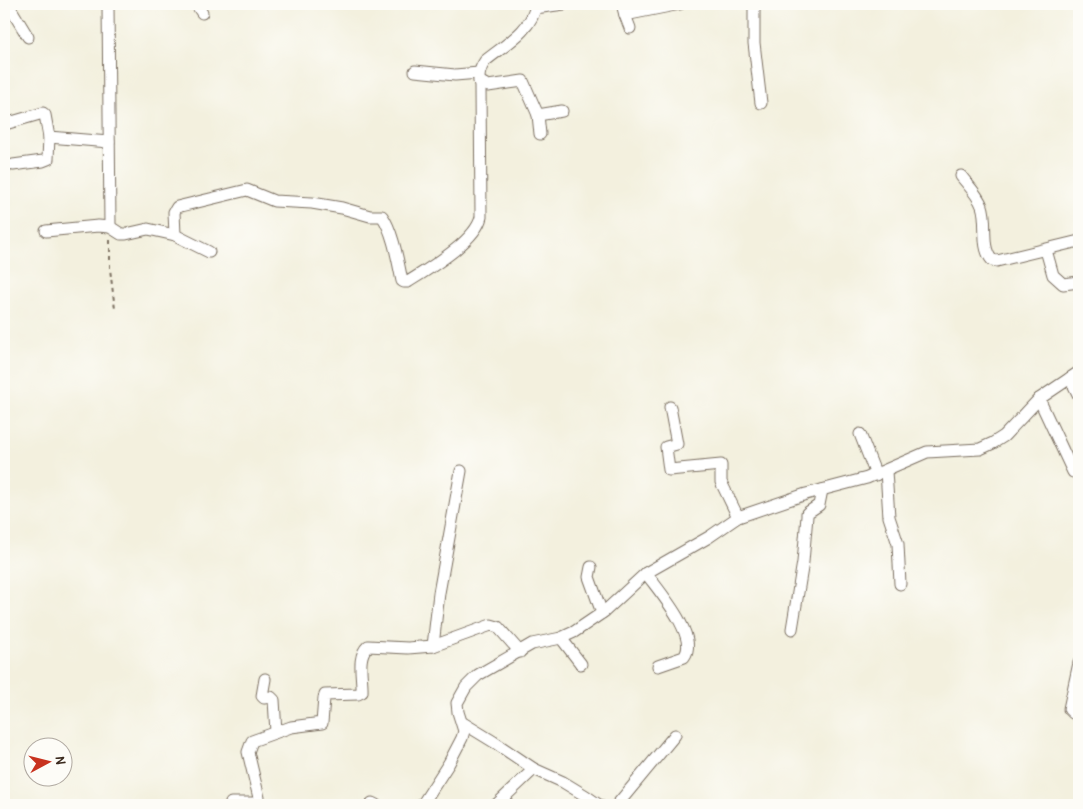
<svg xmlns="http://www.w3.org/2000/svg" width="1083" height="809" font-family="'Patrick Hand',sans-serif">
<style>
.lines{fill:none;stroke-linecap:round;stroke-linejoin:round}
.minor-casing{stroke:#7b6f61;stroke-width:13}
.path{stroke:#7b6f61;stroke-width:2;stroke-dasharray:4 4;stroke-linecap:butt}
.minor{stroke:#fff;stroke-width:11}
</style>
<rect width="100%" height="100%" fill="#fdfcf7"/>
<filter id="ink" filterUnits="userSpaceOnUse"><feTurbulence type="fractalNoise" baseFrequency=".02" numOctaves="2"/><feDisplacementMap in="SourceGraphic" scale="10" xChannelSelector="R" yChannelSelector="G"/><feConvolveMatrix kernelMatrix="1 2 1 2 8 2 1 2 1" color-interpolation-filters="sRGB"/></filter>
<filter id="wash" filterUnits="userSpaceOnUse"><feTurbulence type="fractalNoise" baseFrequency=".0096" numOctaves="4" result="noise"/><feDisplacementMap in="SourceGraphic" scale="20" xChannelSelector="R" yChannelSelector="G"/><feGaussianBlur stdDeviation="1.12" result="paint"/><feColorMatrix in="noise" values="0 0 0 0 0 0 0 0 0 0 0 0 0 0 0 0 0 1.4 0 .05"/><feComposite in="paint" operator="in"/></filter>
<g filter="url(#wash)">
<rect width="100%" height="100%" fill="#f3f0de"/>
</g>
<g filter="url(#ink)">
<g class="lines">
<g class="minor-casing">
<g id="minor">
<path d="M8,4L28,37"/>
<path d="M108,4L110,227"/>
<path d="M196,4L202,13"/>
<path d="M622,4L625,15L680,4"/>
<path d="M754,4V43L761,103"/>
<path d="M535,8L564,4"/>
<path d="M625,15L630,28"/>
<path d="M415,71L455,75L479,73"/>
<path d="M479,81L488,86L523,81L538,115L562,111"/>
<path d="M538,115L540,134"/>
<path d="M5,124L43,113L45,115L49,137L109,142"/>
<path d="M13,165L43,161L48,159L49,137"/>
<path d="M961,176C968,185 978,195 982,206C988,222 980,247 992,260L997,261L1079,241"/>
<path d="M46,231L98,226L110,227L121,234H126L148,229L175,235L209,252"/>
<path d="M175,235L174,212L177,207L247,190L274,201L312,203L342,208L370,216H382C393,231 398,262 402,281L404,282H408C428,269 476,241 481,217L480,86C478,76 479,70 485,61C503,46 533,30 536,4"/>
<path d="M1046,250L1053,275L1063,284L1079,282"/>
<path d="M1070,378L1079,396"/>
<path d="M1039,399L1073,472"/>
<path d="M670,407L677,444L666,447L669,470L721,465V482L738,517"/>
<path d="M860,434L876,475"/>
<path d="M886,471L889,517L898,544L900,584"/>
<path d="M591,567L589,577L602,613"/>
<path d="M646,573C658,590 700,637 684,657L658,666"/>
<path d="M792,629L803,562L807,516V513L819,505L822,490"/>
<path d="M561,638L581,664"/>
<path d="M433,646L439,593L461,471"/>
<path d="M1079,663L1069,709L1073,713L1079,716"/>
<path d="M265,679L262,696L264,698L271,697L274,700L276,732"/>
<path d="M463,723L494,742L534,769L563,782L586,796L599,805"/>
<path d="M231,803H257L260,802L248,752L252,741L291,727L322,723L324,698L325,695L358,694L362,692C363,678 356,657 368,646L408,648L433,646L491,625L498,627L520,652"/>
<path d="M372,803L376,805"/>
<path d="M422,805L449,763L462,738L464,731L458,712L457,703L466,687L478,675L532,644L561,638L574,632L605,611L646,573L709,537L738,517L806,494L867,478L927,452L980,449L993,443L1004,436L1039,399L1079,372"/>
<path d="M496,805L534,769"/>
<path d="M617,805L675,735"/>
</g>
</g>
<path class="path" d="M110,240V269L115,309"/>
<use href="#minor" class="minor"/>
</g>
</g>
<rect width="1083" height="809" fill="none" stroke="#fdfcf7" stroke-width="20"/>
<g transform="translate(48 762) rotate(83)"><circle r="24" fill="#fdfcf7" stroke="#afa8a0"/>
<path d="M0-4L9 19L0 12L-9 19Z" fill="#c8321e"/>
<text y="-8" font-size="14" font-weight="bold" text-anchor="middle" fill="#3b2a1e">N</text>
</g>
</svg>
